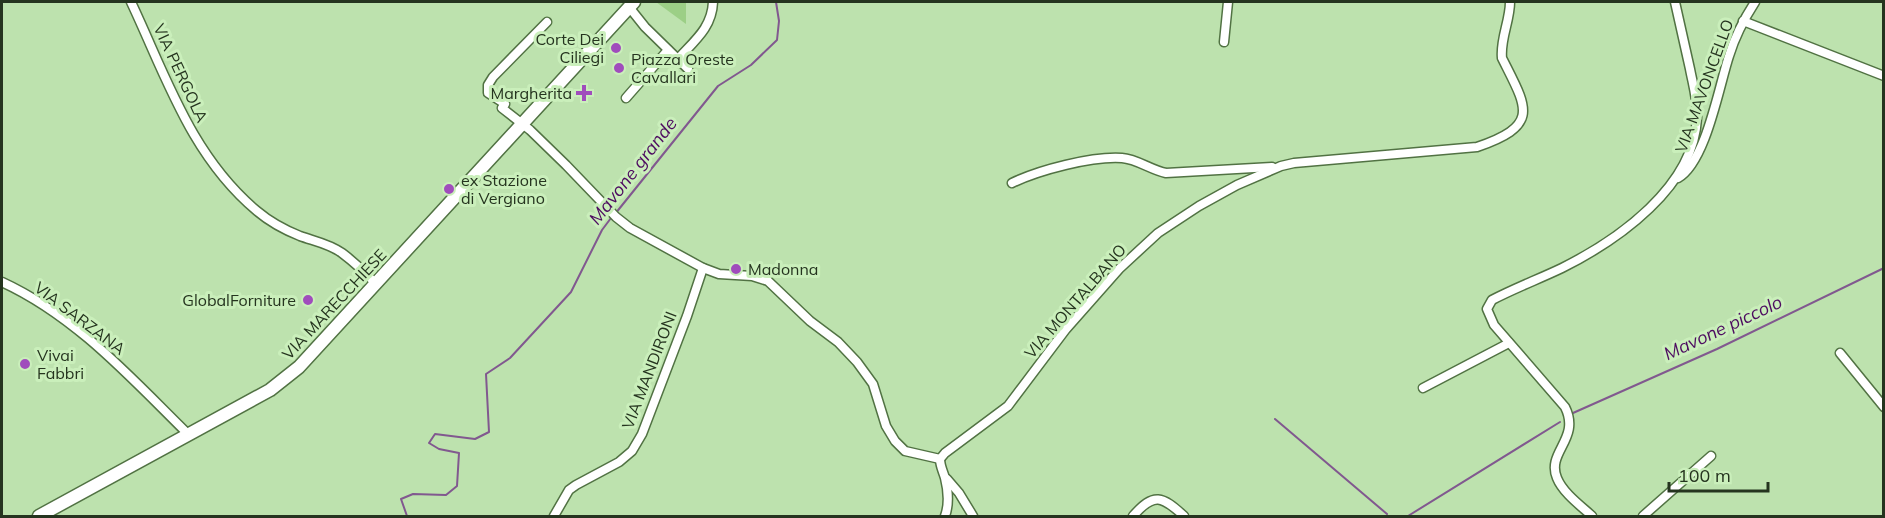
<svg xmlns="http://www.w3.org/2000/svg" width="1885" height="518" font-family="Mulish,sans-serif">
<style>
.green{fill:#9ccf86}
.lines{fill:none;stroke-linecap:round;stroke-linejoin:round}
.stream{stroke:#81588f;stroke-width:2}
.minor-casing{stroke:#517243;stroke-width:11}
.primary-casing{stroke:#517243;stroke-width:15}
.minor{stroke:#fff;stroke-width:8}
.primary{stroke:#fff;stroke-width:12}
.poi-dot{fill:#a04dbc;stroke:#caefbb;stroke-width:2}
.labels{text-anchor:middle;stroke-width:6;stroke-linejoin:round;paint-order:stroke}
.poi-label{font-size:16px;fill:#25341f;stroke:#caefbb;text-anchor:start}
.street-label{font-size:16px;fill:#25341f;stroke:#caefbb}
.water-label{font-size:18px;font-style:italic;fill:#4d0c60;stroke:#caefbb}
</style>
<rect width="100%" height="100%" fill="#bde2ae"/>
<path class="green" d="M656,2H686V24Z"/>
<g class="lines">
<g class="stream">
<path d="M615,214L718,86L751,65L777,40L779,21L776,2"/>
<path d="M1573,413L1717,349L1884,268"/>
<path d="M1275,419L1387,514"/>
<path d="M407,516L401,499L413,494L446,495L457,486L459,453L439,449L429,443L435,434L475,439L489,432L486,374L510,358L571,292L602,230L611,218"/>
<path d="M1408,516L1560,422"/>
</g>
<g class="minor-casing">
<g id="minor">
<path d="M131,2C166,76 191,156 257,211C270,222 285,230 300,236C314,241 330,244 342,253C354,262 366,273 376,284"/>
<path d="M629,7L645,27L688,69"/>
<path d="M1743,21L1884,76"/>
<path d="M547,22L493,77L488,85V93L505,104L502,108L530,130L566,165L616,217L630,228L703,268L719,274L752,276L768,281L810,321L838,342L857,362L873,384L886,426L895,441L905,451L940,459"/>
<path d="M1224,42L1228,2"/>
<path d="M677,60C694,41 712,28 713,2"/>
<path d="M626,98L668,50"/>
<path d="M1678,178C1706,162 1719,86 1729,56C1735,36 1744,19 1755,2"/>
<path d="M1012,183C1039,170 1092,156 1122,158C1137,159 1151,170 1166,173L1272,167"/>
<path d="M2,282C76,316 131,378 188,434"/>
<path d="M1840,353L1884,407"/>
<path d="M1423,388L1509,343"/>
<path d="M940,459L945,453L1008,406L1066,329L1119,269L1158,233L1199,206L1237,185L1281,166L1294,163L1477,147C1541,125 1527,108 1502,58C1500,39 1510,21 1510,2"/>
<path d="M940,459C940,466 943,471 945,478C948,490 949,505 945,516"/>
<path d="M947,479L959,493L973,516"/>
<path d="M554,516L569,490L576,485L619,462L632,451L642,434L687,316L703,268"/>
<path d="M1133,516C1154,492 1162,496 1184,516"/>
<path d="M1592,516C1581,506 1563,493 1557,478C1546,452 1581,439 1565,407L1494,325L1487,309L1492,300C1515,288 1539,279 1562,268C1618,240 1694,187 1697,118C1698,101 1693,85 1690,69C1685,46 1680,24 1675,2"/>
<path d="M1643,516L1711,456"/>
</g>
</g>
<g class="primary-casing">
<path id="primary" d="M39,516L270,390L299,367L634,2"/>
</g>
<use href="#minor" class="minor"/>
<use href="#primary" class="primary"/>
</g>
<g class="poi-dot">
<circle cx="616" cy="48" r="6"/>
<circle cx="619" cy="68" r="6"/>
<path d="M581 84h6v6h6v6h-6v6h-6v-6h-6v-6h6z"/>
<circle cx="449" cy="189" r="6"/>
<circle cx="736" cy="269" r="6"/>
<circle cx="308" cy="300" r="6"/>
<circle cx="25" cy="364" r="6"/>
</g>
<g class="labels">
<g class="poi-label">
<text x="604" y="45" text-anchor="end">Corte Dei<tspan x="604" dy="18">Ciliegi</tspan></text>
<text x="631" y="65">Piazza Oreste<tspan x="631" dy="18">Cavallari</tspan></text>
<text x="572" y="99" text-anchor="end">Margherita</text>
<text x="461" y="186">ex Stazione<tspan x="461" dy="18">di Vergiano</tspan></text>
<text x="748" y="275">Madonna</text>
<text x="296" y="306" text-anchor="end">GlobalForniture</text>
<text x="37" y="361">Vivai<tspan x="37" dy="18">Fabbri</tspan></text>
</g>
<g class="street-label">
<text transform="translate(181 73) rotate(65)" y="6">VIA PERGOLA</text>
<text transform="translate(1704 86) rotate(-70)" y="6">VIA MAVONCELLO</text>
<text transform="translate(1075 301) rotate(-49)" y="6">VIA MONTALBANO</text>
<text transform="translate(334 304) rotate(-47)" y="6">VIA MARECCHIESE</text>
<text transform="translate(80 318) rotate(37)" y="6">VIA SARZANA</text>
<text transform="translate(649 370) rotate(-69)" y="6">VIA MANDIRONI</text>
</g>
<g class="water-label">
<text transform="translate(633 171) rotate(-52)" y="6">Mavone grande</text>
<text transform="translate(1723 328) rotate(-25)" y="6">Mavone piccolo</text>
</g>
</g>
<rect width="1885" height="518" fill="none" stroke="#25341f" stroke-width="6"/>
<path d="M1669 482v9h99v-9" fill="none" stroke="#25341f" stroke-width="3"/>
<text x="1678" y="482" font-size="18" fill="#25341f" stroke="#caefbb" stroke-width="4.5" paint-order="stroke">100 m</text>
</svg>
